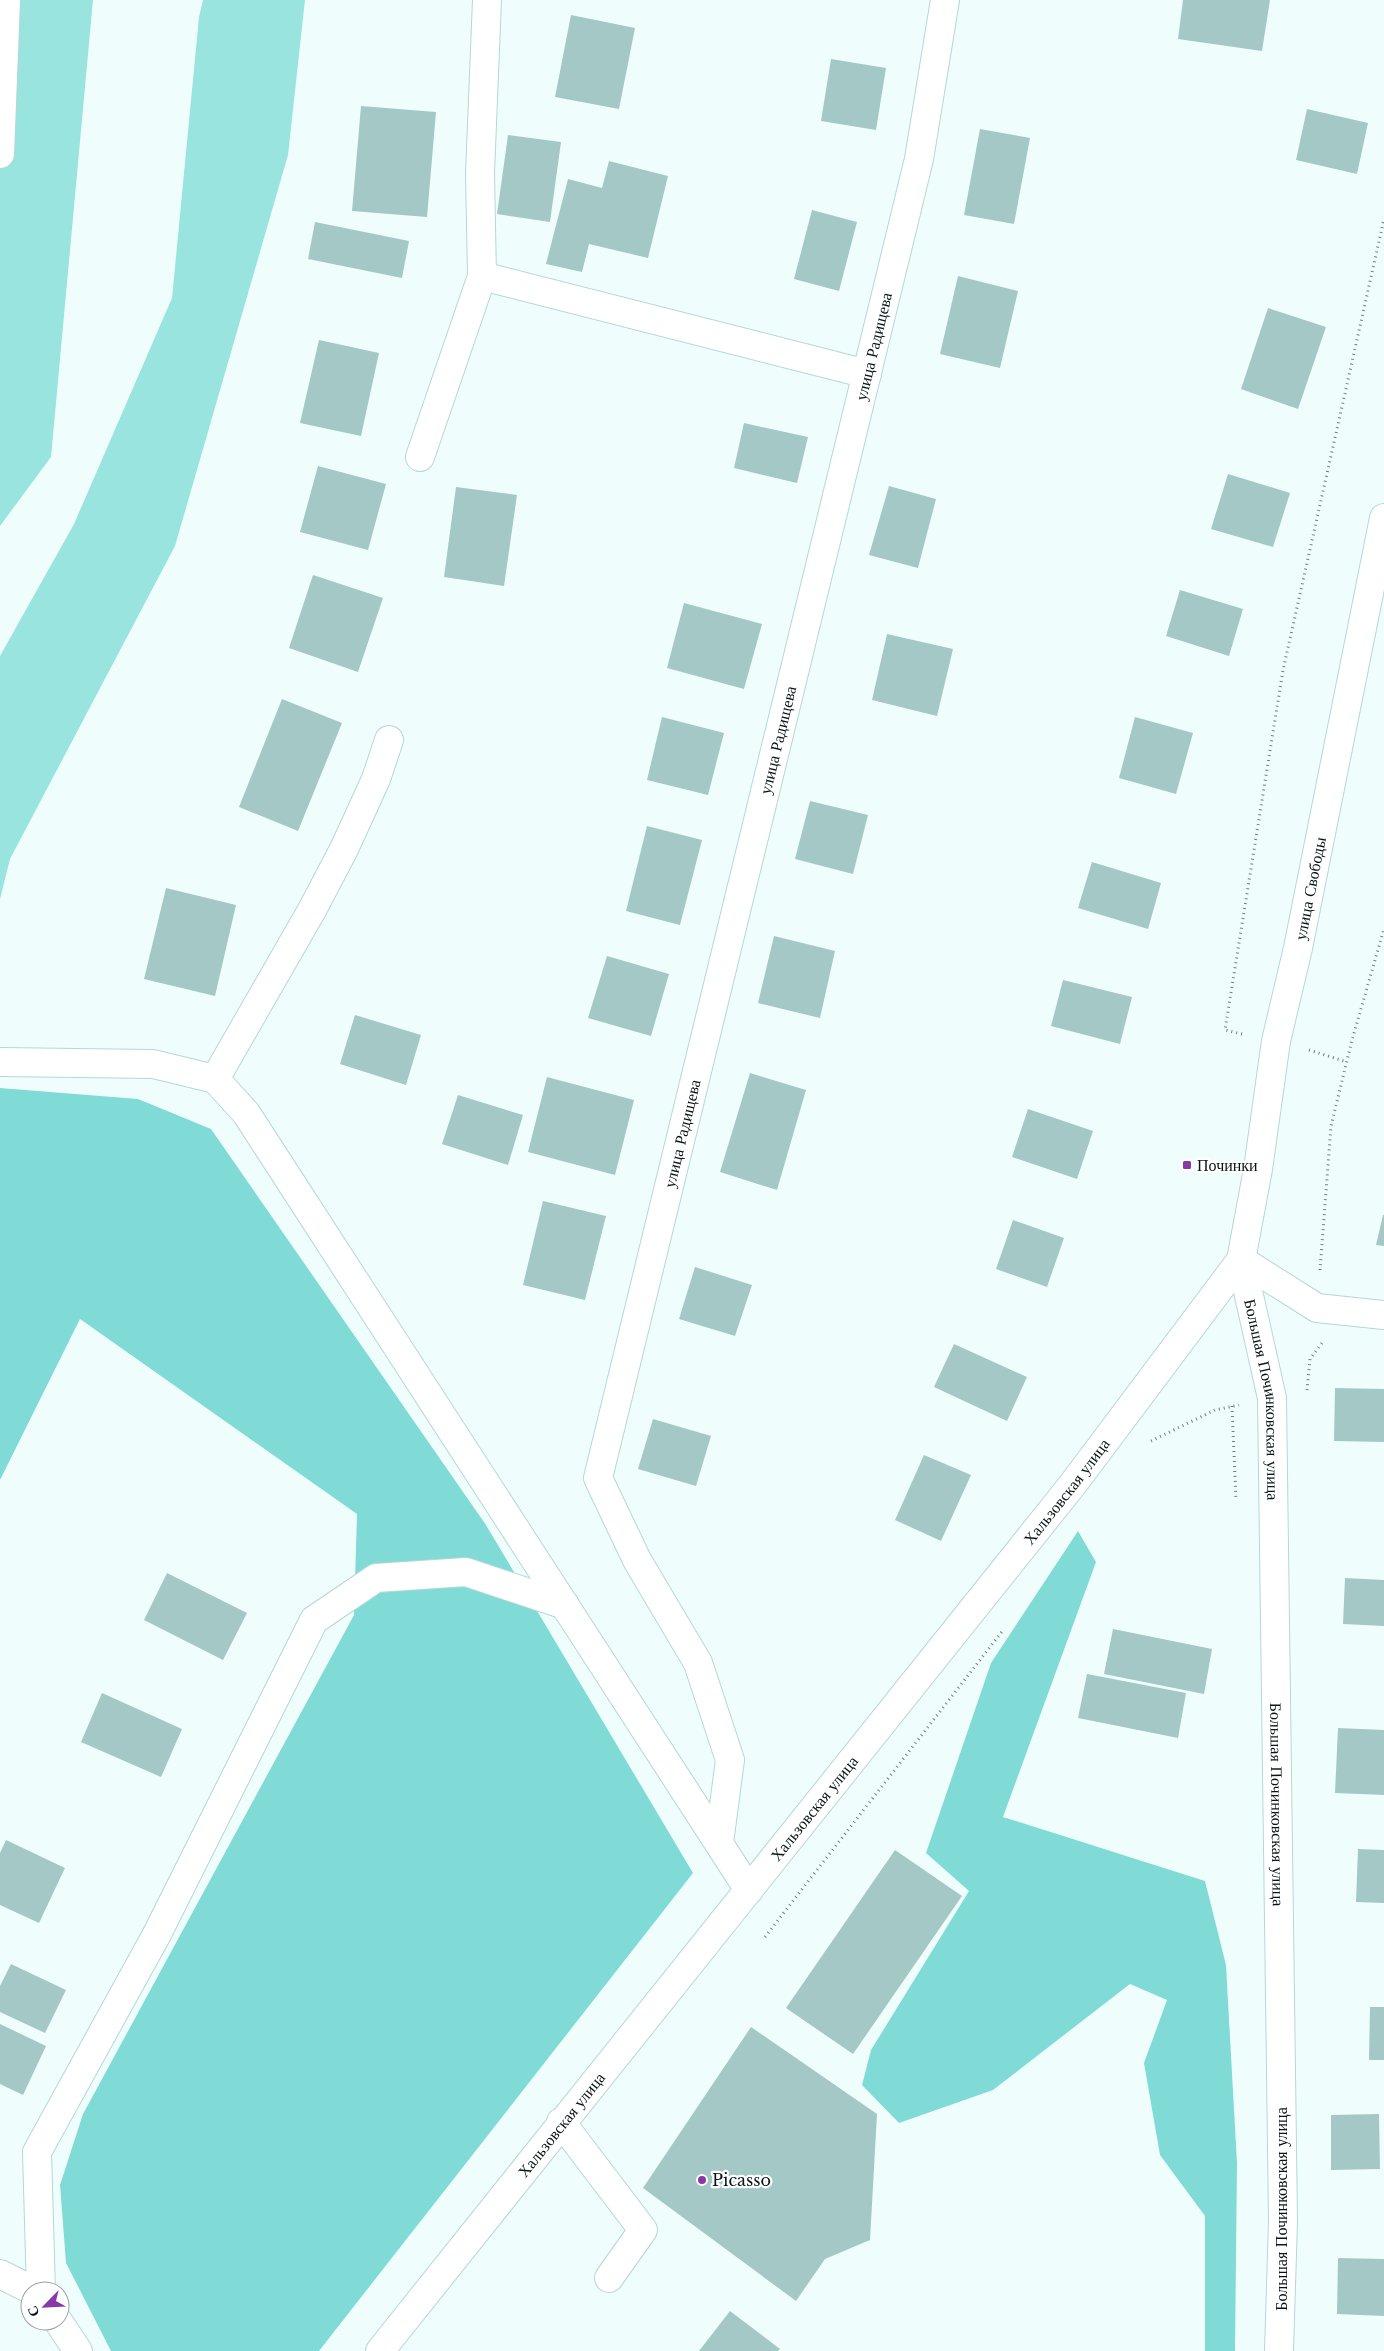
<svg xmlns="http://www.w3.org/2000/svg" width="1384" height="2351" font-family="'Libre Baskerville',serif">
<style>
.green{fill:#99e4df}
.forest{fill:#80dbd6}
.building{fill:#a4c8c6}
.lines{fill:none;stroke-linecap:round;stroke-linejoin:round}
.minor-casing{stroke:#b3d8d6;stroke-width:30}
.major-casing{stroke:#b3d8d6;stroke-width:30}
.path{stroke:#71807f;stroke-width:3;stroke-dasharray:1 4;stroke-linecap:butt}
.minor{stroke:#fff;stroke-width:28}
.major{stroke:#fff;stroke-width:28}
.poi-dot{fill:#8838a8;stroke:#fff;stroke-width:2}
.labels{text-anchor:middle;stroke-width:4.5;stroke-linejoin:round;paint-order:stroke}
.street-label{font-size:16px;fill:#071514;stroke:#fff}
.poi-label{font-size:16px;fill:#071514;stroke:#fff;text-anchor:start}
</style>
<rect width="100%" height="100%" fill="#effefd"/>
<g class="green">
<path d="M0,0H93L51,457L0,526Z"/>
<path d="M203,0H305L288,155L175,546L10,859L0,899V656L74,524L172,298L199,17Z"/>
</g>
<g class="forest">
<path d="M0,1088L138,1099L211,1129L486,1525L693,1873L319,2351H111L66,2263L60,2185L83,2114L354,1615L357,1514L80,1319L0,1480Z"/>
<path d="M1078,1531L1096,1562L1003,1817L1205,1881L1226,1965L1237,2163L1235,2351H1205V2216L1160,2155L1144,2063L1167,2000L1130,1984L993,2090L899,2123L862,2085L871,2050L969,1891L926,1853L991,1663Z"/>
</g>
<g class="building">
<path d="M1183,0H1270L1262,51L1178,39Z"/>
<path d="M571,15L635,28L619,109L555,97Z"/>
<path d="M831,59L886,68L876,130L821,121Z"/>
<path d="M361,106L436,112L427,217L352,211Z"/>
<path d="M1307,109L1368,123L1357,174L1296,160Z"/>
<path d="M980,129L1030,138L1014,224L964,215Z"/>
<path d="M508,135L561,142L550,222L497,214Z"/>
<path d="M609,161L668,176L648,258L589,244L582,272L546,264L568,179L602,188Z"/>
<path d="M812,210L857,222L839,291L794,279Z"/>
<path d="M315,222L409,241L402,278L308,259Z"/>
<path d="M958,276L1018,291L1000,368L940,354Z"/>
<path d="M1268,308L1326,327L1298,409L1241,389Z"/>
<path d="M319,340L379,353L361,436L300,423Z"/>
<path d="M744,423L808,437L797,483L734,468Z"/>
<path d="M318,466L386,484L368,550L300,532Z"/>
<path d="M1228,474L1290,493L1273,547L1211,529Z"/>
<path d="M889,486L936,499L918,568L869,555Z"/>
<path d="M456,487L517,495L504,586L444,577Z"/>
<path d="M313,575L383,598L358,672L289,648Z"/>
<path d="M1180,590L1243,609L1229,656L1166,636Z"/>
<path d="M684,603L762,624L744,689L667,668Z"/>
<path d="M887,634L953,649L937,716L872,700Z"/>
<path d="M282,699L342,723L298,831L239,807Z"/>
<path d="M662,717L724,733L708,795L647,780Z"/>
<path d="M1135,717L1193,733L1176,794L1119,778Z"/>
<path d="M810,801L868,815L853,874L795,859Z"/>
<path d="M647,826L702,840L680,925L626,911Z"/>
<path d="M1092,862L1161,883L1148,929L1078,908Z"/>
<path d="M166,888L236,905L215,996L144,979Z"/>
<path d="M774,936L835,951L820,1018L758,1003Z"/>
<path d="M607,956L669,974L651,1036L588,1018Z"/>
<path d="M1063,980L1132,997L1120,1044L1051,1026Z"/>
<path d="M355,1015L421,1035L406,1085L340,1064Z"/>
<path d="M750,1073L806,1090L777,1190L720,1172Z"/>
<path d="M547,1077L634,1100L615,1175L528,1152Z"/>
<path d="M458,1095L523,1115L508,1165L442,1144Z"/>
<path d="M1028,1109L1093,1131L1077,1179L1012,1157Z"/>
<path d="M543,1201L606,1216L585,1300L523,1285Z"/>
<path d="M1383,1215H1384V1246L1376,1245Z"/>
<path d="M1013,1220L1064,1238L1047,1287L996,1269Z"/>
<path d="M695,1267L752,1285L735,1336L679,1319Z"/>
<path d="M954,1344L1027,1377L1007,1421L934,1387Z"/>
<path d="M1335,1388L1384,1389V1442L1334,1441Z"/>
<path d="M653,1419L711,1436L696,1486L638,1469Z"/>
<path d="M924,1455L971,1475L941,1541L895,1520Z"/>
<path d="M167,1573L247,1613L223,1660L144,1620Z"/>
<path d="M1345,1578L1384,1580V1626L1343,1624Z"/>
<path d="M1113,1629L1212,1649L1204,1694L1104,1674Z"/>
<path d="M1087,1674L1186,1693L1178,1738L1078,1718Z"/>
<path d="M102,1693L182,1729L161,1777L81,1742Z"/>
<path d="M1338,1728L1384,1730V1795L1335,1793Z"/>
<path d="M6,1840L65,1868L39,1923L0,1905V1853Z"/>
<path d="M1358,1849L1384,1850V1903L1356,1902Z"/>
<path d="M895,1850L962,1896L853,2054L786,2008Z"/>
<path d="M11,1964L66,1990L45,2033L0,2012V1986Z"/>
<path d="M1370,2007H1384V2060H1369Z"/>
<path d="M0,2024L46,2046L23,2095L0,2084Z"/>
<path d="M751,2027L877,2114L870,2240L825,2259L796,2301L643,2188Z"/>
<path d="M1379,2114L1380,2169L1331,2170V2115Z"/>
<path d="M1338,2258L1384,2259V2316L1337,2314Z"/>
<path d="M730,2311L780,2349L778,2351H699Z"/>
</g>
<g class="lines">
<g class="minor-casing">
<g id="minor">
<path d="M0,154L6,0"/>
<path d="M482,276L867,374"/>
<path d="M420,457L482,276L480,173L487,0"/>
<path d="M0,1062L153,1064L215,1079L246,1113L749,1890"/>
<path d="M215,1079L312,910L344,849L376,779L389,740"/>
<path id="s1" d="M1241,1260L1272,1398L1283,2221L1279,2351"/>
<path d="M1241,1260L1317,1308L1384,1315"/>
<path id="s2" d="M719,1843L730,1760L698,1663L637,1560L598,1478L919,159L945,0"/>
<path d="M561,2122L643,2230L609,2278"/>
<path d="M0,2274L34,2291"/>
<path d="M41,2291L37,2152L157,1934L314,1620L376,1578L466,1572L565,1605"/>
<path d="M58,2321L78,2351"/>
</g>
</g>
<g class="major-casing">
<g id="major">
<path id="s3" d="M380,2351L1073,1484L1241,1260L1258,1169L1276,1041L1298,948L1384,518"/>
</g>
</g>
<g class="path">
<path d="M1242,1034L1225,1030L1283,670L1384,219"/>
<path d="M1309,1050L1347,1062"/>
<path d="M1320,1270L1331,1126L1352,1040L1384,929"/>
<path d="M1307,1390L1310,1359L1322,1343"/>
<path d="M1232,1406L1236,1500"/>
<path d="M1151,1441L1215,1410L1239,1405"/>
<path d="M765,1937L1004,1629"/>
</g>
<use href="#minor" class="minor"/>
<use href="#major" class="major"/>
</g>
<g class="poi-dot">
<rect x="1182" y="1160" width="10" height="10" rx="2.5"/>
<circle cx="702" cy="2180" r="5"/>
</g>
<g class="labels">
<g class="street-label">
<text dy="6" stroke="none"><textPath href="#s2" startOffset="1561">улица Радищева</textPath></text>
<text dy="6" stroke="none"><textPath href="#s2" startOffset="1156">улица Радищева</textPath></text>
<text dy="6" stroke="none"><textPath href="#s3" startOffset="1768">улица Свободы</textPath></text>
<text dy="6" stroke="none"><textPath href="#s2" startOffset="751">улица Радищева</textPath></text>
<text dy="6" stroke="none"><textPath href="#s1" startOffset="142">Большая Починковская улица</textPath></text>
<text dy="6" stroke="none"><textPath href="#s3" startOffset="1100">Хальзовская улица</textPath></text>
<text dy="6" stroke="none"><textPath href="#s1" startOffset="548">Большая Починковская улица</textPath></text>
<text dy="6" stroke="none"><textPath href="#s3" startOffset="695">Хальзовская улица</textPath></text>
<text dy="6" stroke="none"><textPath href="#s3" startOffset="290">Хальзовская улица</textPath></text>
<text transform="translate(1281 2209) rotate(-90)" y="6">Большая Починковская улица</text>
</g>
<g class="poi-label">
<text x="1197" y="1171">Починки</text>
<text x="712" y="2186">Picasso</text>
</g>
</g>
<g transform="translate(45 2306) rotate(246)"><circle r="24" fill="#ffffff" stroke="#9ca1a1"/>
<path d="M0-4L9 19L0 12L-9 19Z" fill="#8838a8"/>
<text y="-8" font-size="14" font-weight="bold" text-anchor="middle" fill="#071514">С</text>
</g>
</svg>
